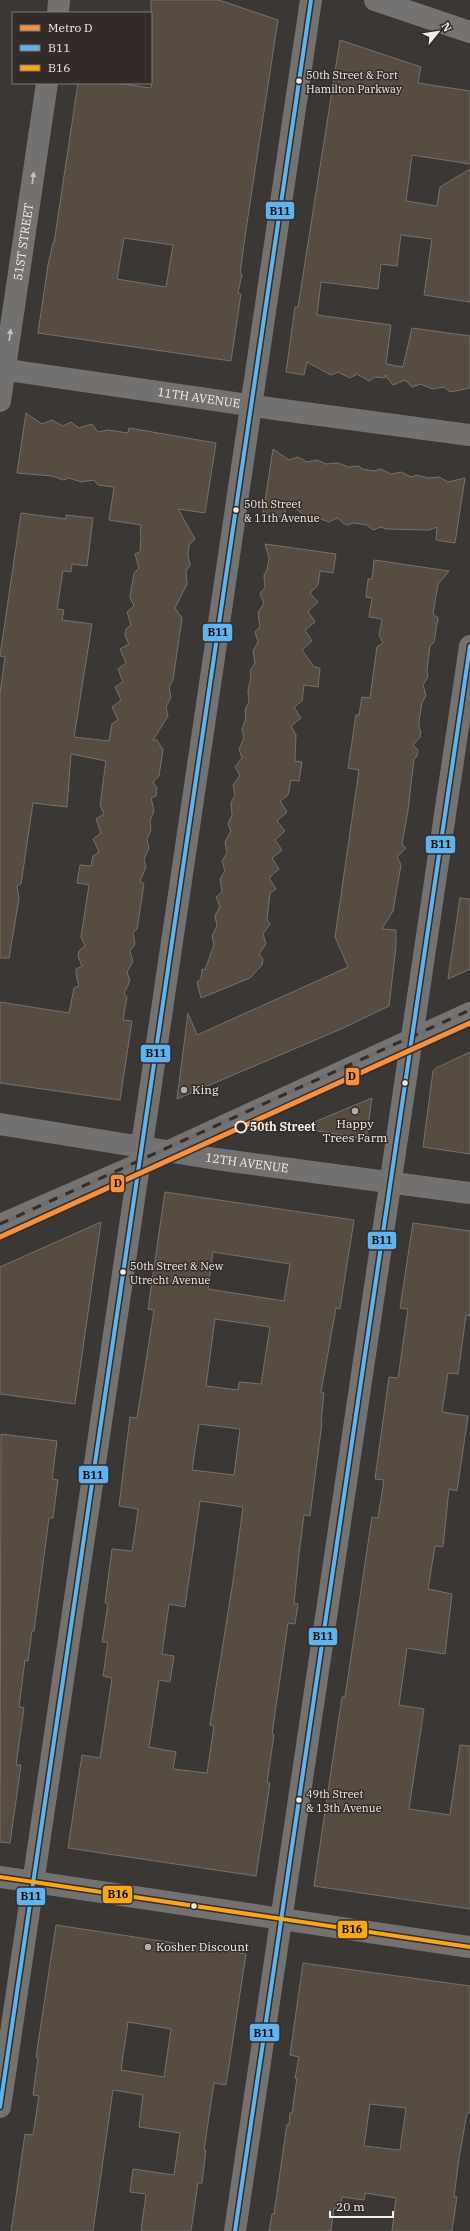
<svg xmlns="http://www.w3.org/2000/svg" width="470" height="2231" font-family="'IBM Plex Serif',serif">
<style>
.building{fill:#574c41;stroke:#74716f;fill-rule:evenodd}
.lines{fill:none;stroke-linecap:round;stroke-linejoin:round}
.street{stroke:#747271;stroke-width:22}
.secondary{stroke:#767473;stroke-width:22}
.rail-casing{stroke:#706e6c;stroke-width:4.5}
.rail{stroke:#332c28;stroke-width:3;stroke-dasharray:9;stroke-linecap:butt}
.bus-1-casing{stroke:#332c28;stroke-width:7}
.bus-2-casing{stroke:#332c28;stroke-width:7}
.bus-1{stroke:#60b3ed;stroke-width:4}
.bus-2{stroke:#faa61a;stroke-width:4}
.metro-1-casing{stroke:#332c28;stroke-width:8}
.metro-1{stroke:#f59040;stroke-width:5}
.oneway{fill:#c7c3c0}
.bus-dot{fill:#f3eeeb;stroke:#332c28;stroke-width:1.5}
.poi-dot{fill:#b2aeab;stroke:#332c28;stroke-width:1.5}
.stop-dot{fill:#332c28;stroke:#f3eeeb;stroke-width:2}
.labels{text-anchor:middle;stroke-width:3;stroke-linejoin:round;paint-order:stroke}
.bus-label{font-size:11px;fill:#f3eeeb;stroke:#332c28;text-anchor:start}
.street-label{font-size:12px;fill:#f3eeeb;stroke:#332c28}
.poi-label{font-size:12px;fill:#f3eeeb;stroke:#332c28;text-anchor:start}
.stop-label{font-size:12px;font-weight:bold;fill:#f3eeeb;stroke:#332c28;text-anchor:start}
.line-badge{stroke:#332c28;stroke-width:1.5}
.pale-badge-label{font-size:11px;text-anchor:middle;font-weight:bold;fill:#111}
</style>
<rect width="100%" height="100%" fill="#3a3735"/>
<g class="building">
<path d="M151,0H219L278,20L248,216L240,273L242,274L238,293L241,294L231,361L38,333L48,265L53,243H54L78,83H116L151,88ZM124,238L173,245L166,287L117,279Z"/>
<path d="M340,40L421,67L418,83L470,91V164L412,155L406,201L437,206L440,187L470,169V302L424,295L432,239L401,235L397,266L381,264L378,289L321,282L317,315L391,325L386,364L403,367L412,328L470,336V388L450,392L444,387L432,389L421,384L412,387L405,380L393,385L385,375V378L375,377L369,381L357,374L350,378L338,372L331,375L307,362L304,375L286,372L295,307H298Z"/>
<path d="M26,413L42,424L52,420L63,426L71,422L79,428L92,424L98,432L108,430L128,433L129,428L216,443L205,513L178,509L195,539L189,545L188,555L190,565L186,571L187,584L175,608L182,618L173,680L169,687L171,697L166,707L168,716L153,740H157L163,750L159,776L153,782L157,788L156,796L151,798L154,811L150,821L151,830L147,839L149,848L144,859L146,867L140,881L144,884L137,929L133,933L135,944L130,951L133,962L127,972L130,981L124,993L127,997L123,1020L132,1021L120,1100L0,1083V1002L69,1013L74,988L79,986L76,975V969L82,966L78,956L79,951L85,946L81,937L89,885L77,883L80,865L91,866L93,856L99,852L93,839L101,833L96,819L104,814L100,805L106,761L71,754L67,807L33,803L21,884L17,886L19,899L9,958H0V693L5,657L0,656L21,513L66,519V515L93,518L87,566L72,564L71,572L63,571L57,609L64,610L62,620L92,624L74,737L109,741L112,724L118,720L112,707L121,700L115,687L123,682L118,669L126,663L120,649L129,644L125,635L126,629L131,625L127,612L134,606L130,597L134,573L139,568L135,554L140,552L141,536L140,534L141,525L109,520L114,487L98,485L94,480L81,482L69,478L63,480L52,476L17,473Z"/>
<path d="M273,449L289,460L298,457L307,462L317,460L326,464L338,463L348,467L359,466L362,469L374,471L381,469L391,474L401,472L411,477L417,475L428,478L439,477L448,482L465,478L455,543L436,540L437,527L429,530L386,529L381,527L373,530L367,525L354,523L346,525L337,518L329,522L318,518L308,519L287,501L284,517L263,514Z"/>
<path d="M265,544L336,554L333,573L320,571L318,585L310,593L318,602L308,611L315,622L305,630L312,641L302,650L314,667L320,668L318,687L304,685L302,701L294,707L301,718L291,726L296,735L295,761L302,762L299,781L291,780L288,795L280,801L287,812L277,821L285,831L275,840L282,850L272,858L279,869L269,878L276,889L270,893L267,920L270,924L263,934L266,944L259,954L263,959L262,965L250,978L201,998L197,982L201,979L202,969L205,970L214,945L212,936L217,926L215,916L220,906L216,897L222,892L220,879L225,871L222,861L227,853L225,842L231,831L228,824L232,815L231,803L235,795L233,785L240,775L235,767L242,758L239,749L244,738L242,729L246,718L245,710L249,702L248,690L251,678L250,671L255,663L253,651L258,642L255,632L260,627L258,613L264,603L260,594L265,587L264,575L267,570L269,558Z"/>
<path d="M374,560L449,571L438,584L433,614L438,618L434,642L430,646L427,670L428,677L423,685L426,696L422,703L419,721V728L421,731L420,737L413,745L418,750L417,756L414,759L408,810L402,844L406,848L397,857L401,865L393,911L382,929L396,930V947L389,1006L341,1029L177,1099L188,1013L197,1035L348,967L335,937L359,770L348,768L356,715H359L362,697L370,698L377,647L383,643L379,635L382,619L369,617L372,598L366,597L368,579H372Z"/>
<path d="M460,898L470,899V969L448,979Z"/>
<path d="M470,1052V1154L423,1147L433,1071L436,1068Z"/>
<path d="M372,1098L366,1139L300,1128Z"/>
<path d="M165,1192L354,1220L340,1309L336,1308L321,1392L324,1393L321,1422H322L310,1516L304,1515L299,1554L294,1603L298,1604L295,1624L288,1623L272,1734L274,1735L267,1782L270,1783L256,1876L68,1848L82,1755L100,1758L106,1719L112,1678L103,1676L108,1642H102L108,1604L105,1603L112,1549L132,1551L135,1532L138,1509L119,1506L130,1417L137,1418L154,1310L148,1309ZM213,1252L290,1264L284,1301L208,1289ZM215,1319L270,1327L261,1384L239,1382L238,1390L206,1386ZM199,1424L240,1429L234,1475L192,1470ZM200,1501L243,1507L233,1581L210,1725L214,1726L207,1773L173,1769L176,1752L149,1747L159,1680L170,1682L174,1656L162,1654L169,1604L185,1607Z"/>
<path d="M101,1222L75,1404L0,1394V1267Z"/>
<path d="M413,1223L470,1231V1316L466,1315L458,1374L448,1373L442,1412L468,1416L457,1491L449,1489L443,1547L435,1546L428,1589L452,1594L445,1654L407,1648L399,1705L424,1709L409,1809L450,1815L460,1745L470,1746V1909L314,1886L342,1697H345L372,1517L378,1518L384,1480L375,1479L389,1377L398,1378L408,1309L400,1308Z"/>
<path d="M1,1434L57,1441L52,1479L58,1480L53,1518H49L34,1631H32L28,1661L25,1660L19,1707L24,1708L16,1765H21L10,1843L0,1842Z"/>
<path d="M56,1925L246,1954L226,2085L214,2083L204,2150H206L202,2183H198L191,2231H141L146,2194L130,2192L133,2169L174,2175L180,2133L139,2127L143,2095L113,2090L93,2231H11L25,2134L33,2135L39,2096L33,2095L38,2058L36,2057ZM128,2022L171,2029L164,2077L121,2070Z"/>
<path d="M303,1963L470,1986V2113H467L459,2158L454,2197H457L452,2231H392L396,2198L365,2193L364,2200L342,2197L340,2209L334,2208L331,2231H269L272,2214H274L287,2124L289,2125L290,2113H292L297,2078H295L299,2057L290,2055ZM370,2104L406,2108L400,2150L364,2146Z"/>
</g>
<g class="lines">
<g class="street">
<path d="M58,13L59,0"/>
<path id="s1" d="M0,369L275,409L470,435"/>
<path id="s2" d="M0,401L47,83"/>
<path id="s3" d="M0,1124L216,1159L470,1193"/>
<path d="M0,1877L470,1947"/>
<path d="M0,2107L311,0"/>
<path d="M235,2231L470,646"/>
</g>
<g class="secondary">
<path d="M375,0L470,32"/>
<path d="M0,1225L169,1151L470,1013"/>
</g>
<g class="rail-casing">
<path id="rail" d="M0,1224L470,1010"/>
</g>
<use href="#rail" class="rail"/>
<g class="bus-1-casing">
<g id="bus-1">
<path d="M0,2107L311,0"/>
<path d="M235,2231L470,646"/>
</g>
</g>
<g class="bus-2-casing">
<path id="bus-2" d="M0,1877L470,1947"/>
</g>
<use href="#bus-1" class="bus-1"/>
<use href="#bus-2" class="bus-2"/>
<g class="metro-1-casing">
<path id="metro-1" d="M0,1237L470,1023"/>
</g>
<use href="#metro-1" class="metro-1"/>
</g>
<defs><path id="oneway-solid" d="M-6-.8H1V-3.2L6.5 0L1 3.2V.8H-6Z"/></defs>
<g class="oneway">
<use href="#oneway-solid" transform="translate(33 178) rotate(-82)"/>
<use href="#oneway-solid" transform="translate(10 335) rotate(-82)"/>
</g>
<g class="bus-dot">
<circle cx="299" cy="81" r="3.5"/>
<circle cx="236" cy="510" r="3.5"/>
<circle cx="405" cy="1083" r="3.5"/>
<circle cx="123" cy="1272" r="3.5"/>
<circle cx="299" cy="1800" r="3.5"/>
<circle cx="194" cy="1906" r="3.5"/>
</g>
<g class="poi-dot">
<circle cx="184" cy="1090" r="4"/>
<circle cx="355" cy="1111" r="4"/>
<circle cx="148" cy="1947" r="4"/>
</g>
<circle class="stop-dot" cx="241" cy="1127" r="5.5"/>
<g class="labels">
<g class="bus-label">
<text x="306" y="79">50th Street &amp; Fort<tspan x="306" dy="14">Hamilton Parkway</tspan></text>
<text x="244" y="508">50th Street<tspan x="244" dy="14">&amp; 11th Avenue</tspan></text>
<text x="130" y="1270">50th Street &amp; New<tspan x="130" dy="14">Utrecht Avenue</tspan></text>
<text x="306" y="1798">49th Street<tspan x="306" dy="14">&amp; 13th Avenue</tspan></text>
</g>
<g class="street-label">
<text dy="4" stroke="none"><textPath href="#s2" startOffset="161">51ST STREET</textPath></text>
<text dy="4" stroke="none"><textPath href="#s1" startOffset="201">11TH AVENUE</textPath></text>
<text dy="4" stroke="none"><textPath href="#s3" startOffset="250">12TH AVENUE</textPath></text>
</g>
<g class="poi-label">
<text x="192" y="1094">King</text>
<text x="355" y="1128" text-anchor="middle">Happy<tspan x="355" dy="14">Trees Farm</tspan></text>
<text x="156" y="1951">Kosher Discount</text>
</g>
<g class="stop-label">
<text x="250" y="1131">50th Street</text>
</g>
</g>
<g class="line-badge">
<rect x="265" y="201" width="30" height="19" rx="4" fill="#60b3ed"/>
<rect x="202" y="623" width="31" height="19" rx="4" fill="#60b3ed"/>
<rect x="425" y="835" width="31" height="19" rx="4" fill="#60b3ed"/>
<rect x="140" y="1044" width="31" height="19" rx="4" fill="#60b3ed"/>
<rect x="345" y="1067" width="15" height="19" rx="4" fill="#f59040"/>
<rect x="110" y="1174" width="15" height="19" rx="4" fill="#f59040"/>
<rect x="367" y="1231" width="30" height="19" rx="4" fill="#60b3ed"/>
<rect x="78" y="1465" width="31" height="19" rx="4" fill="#60b3ed"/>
<rect x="308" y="1627" width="30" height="19" rx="4" fill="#60b3ed"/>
<rect x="102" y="1885" width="31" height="19" rx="4" fill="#faa61a"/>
<rect x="16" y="1887" width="30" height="19" rx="4" fill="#60b3ed"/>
<rect x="337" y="1920" width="31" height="19" rx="4" fill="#faa61a"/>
<rect x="249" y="2023" width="31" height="19" rx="4" fill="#60b3ed"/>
</g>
<g class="pale-badge-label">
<text x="280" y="215">B11</text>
<text x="218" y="636">B11</text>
<text x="441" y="848">B11</text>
<text x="156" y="1057">B11</text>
<text x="352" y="1080">D</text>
<text x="118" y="1187">D</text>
<text x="382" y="1244">B11</text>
<text x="93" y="1479">B11</text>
<text x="323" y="1640">B11</text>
<text x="118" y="1898">B16</text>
<text x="31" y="1900">B11</text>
<text x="352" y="1933">B16</text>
<text x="264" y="2037">B11</text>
</g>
<rect x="12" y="12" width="140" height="72" fill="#332c28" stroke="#807a76"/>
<rect x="20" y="25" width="20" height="6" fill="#f59040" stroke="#807a76"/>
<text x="48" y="32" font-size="12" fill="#f3eeeb">Metro D</text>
<rect x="20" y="45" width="20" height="6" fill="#60b3ed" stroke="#807a76"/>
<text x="48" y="52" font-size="12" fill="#f3eeeb">B11</text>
<rect x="20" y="65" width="20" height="6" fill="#faa61a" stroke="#807a76"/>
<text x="48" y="72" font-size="12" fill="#f3eeeb">B16</text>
<g transform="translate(438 32) rotate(60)" stroke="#332c28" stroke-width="3" paint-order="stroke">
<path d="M0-3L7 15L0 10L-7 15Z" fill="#f3eeeb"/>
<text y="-6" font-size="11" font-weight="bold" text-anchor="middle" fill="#f3eeeb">N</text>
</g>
<path d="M330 2211v6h63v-6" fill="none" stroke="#f3eeeb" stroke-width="2"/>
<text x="336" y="2211" font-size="12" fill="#f3eeeb" stroke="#332c28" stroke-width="3" paint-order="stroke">20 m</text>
</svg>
